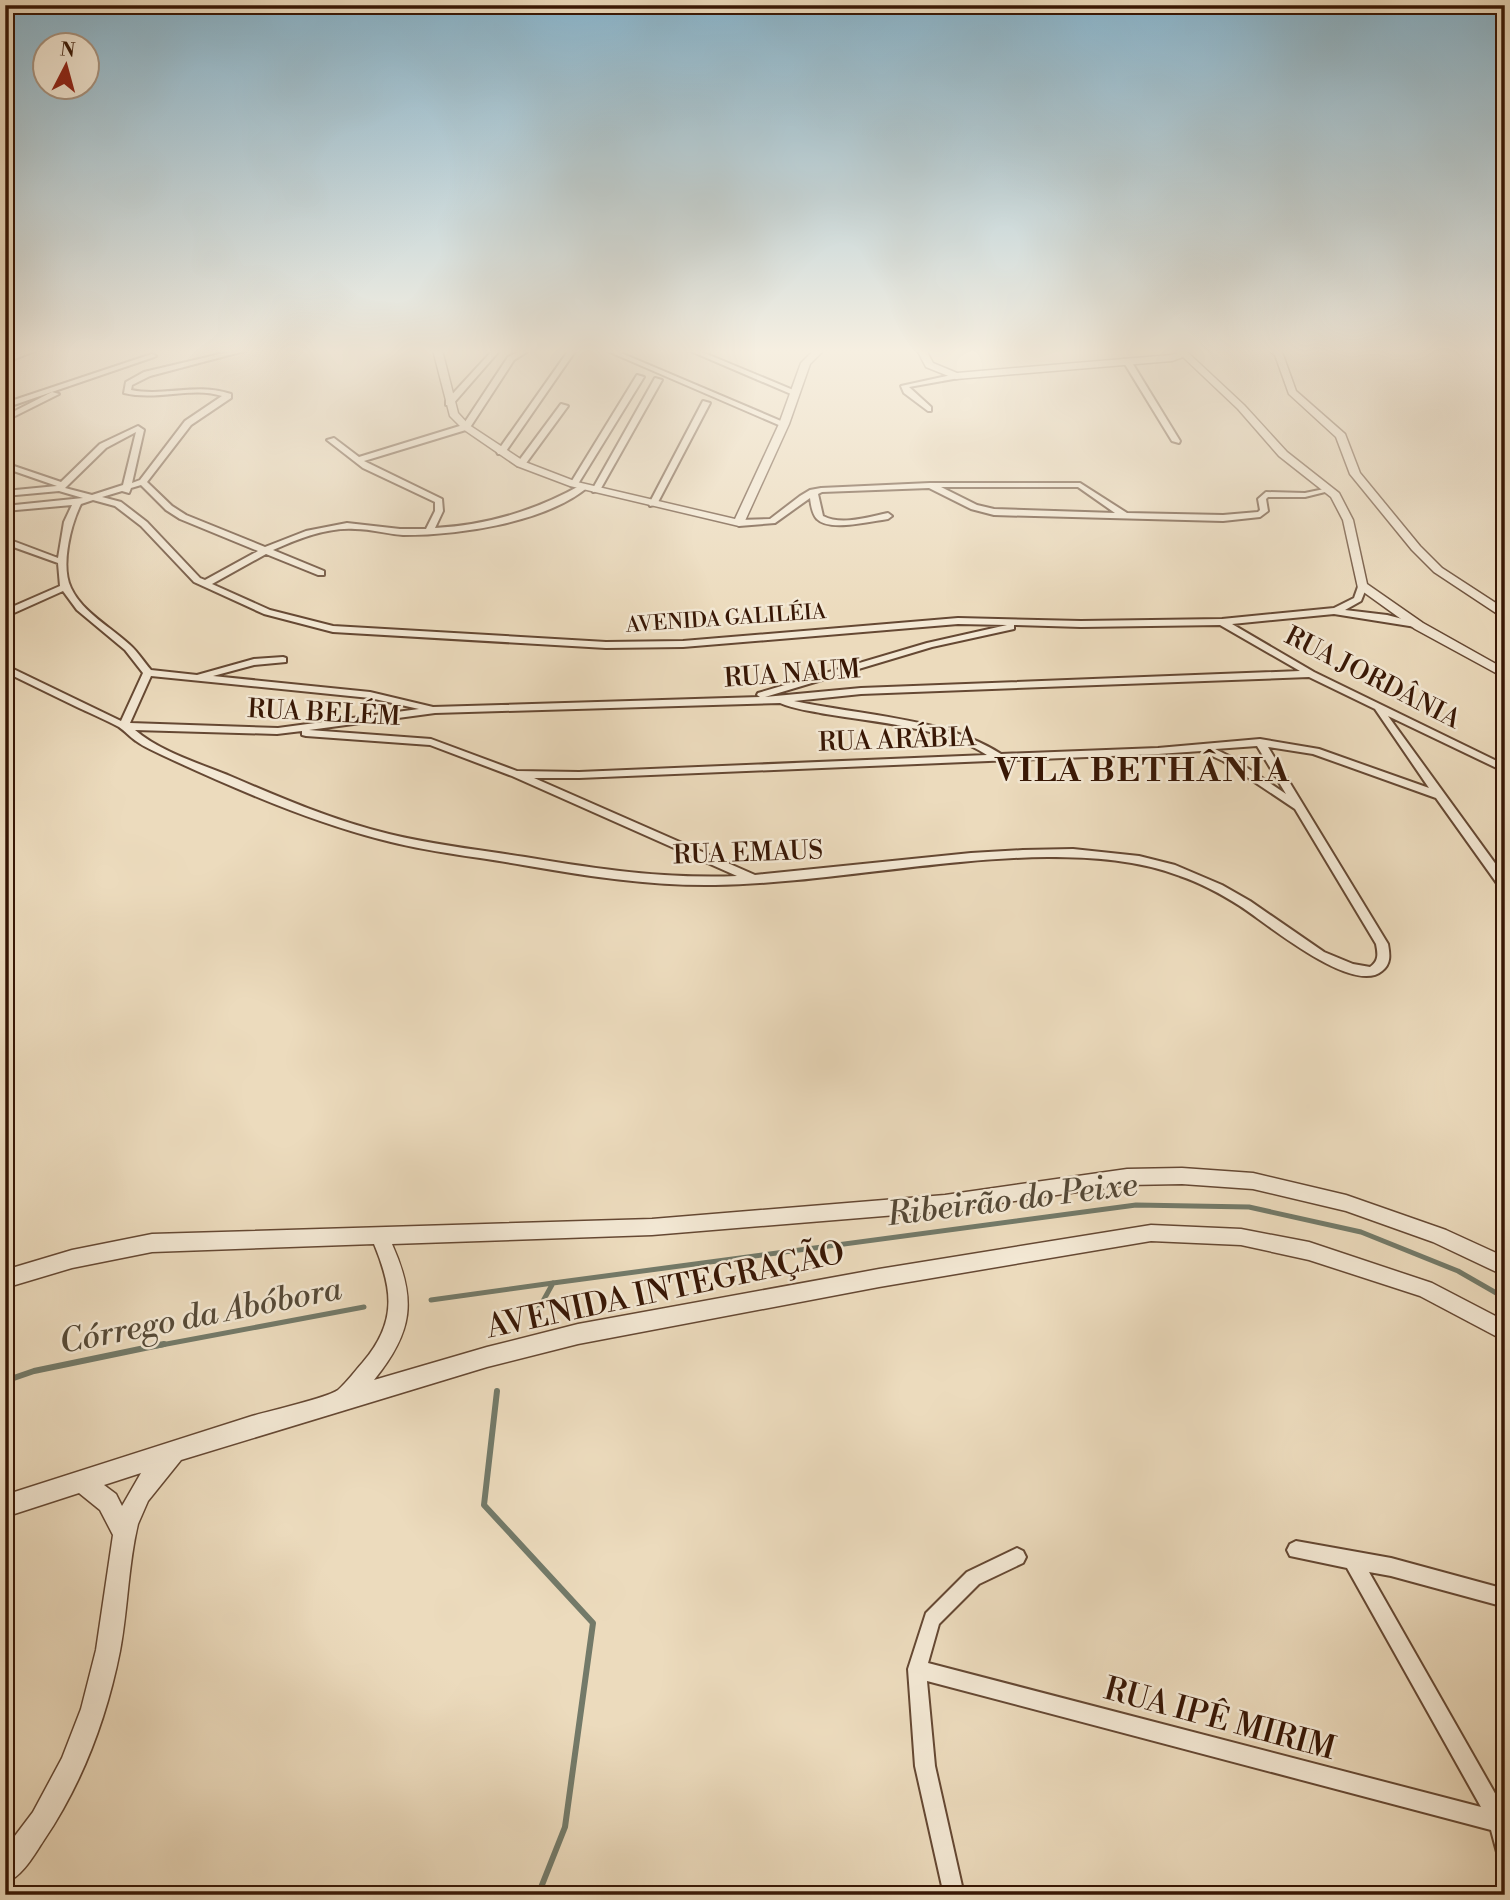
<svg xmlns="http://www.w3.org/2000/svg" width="1510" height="1900" font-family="'Libre Bodoni',serif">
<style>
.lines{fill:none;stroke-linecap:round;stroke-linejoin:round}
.stream-far1{stroke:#737a69;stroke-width:5}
.stream{stroke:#737a69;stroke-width:6}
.minor-casing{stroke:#654833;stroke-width:4}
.tertiary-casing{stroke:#654833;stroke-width:3}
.minor{fill:#f3e8d4;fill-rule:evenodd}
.tertiary{fill:#f3e8d4;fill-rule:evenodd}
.labels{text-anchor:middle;stroke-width:5;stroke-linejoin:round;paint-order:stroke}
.far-street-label{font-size:21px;fill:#381705;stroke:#f3e8d4}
.street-label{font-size:26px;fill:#381705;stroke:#f3e8d4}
.near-street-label{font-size:32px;fill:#381705;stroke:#f3e8d4}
.district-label{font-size:33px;font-weight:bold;letter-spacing:2px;fill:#381705;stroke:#f3e8d4}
.near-water-label{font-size:33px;font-style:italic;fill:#554937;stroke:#f3e8d4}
</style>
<rect width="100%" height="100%" fill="#ecdbbd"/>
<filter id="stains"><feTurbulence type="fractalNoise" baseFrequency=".00286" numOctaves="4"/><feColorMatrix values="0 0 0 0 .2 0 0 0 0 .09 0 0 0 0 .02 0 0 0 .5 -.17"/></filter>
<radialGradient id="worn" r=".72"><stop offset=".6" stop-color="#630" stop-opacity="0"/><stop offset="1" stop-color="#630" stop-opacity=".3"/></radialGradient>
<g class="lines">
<g class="stream-far1">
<path d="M431,1300L553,1283"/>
<path d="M532,1321L553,1283L1136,1205L1249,1207L1361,1232L1458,1271L1505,1298"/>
<path d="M156,1346L364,1307"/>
</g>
<g class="stream">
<path d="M5,1381L34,1371L164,1344"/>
<path d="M497,1391L484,1505L593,1623L565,1827L538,1895"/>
</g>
<g class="minor-casing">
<g id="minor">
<path d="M28,350H37L5,363V358Z"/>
<path d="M237,350H248L150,376L132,385L131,390C165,397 196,382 231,394V398L191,425L147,482L172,506L186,515L265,547L306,531L347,523L400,529H426L435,511V502L363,468L327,440L334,438L359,457L463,425L508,357L522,350H530L514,360L469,429L364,461L442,499L443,511L435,528C487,525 535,511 581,485L588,487C545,523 458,535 403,535C387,534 372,529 355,529C327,527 298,539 273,550L324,571V575H318L266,554L212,584L270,610L333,626L606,642L683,641L958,618L1081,621L1222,619L1334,608L1354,598L1359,584H1365L1367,586L1361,601L1345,610L1387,615L1422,624V628L1334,614L1232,624L1314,672L1505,765V772L1388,716L1505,877V890L1501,889L1436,798L1313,754L1268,747L1388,944C1390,955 1391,964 1382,971C1353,996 1265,922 1240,906C1221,894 1201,883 1180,876C1138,860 1093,857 1048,857C937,858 827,883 715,885C651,886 586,876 523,865C479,857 435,853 391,842C316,824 233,788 162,755C154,751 144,747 136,741C130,737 125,731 119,727C106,720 92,714 79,708C54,696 30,684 5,672V665L121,721L143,673L125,650L77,610L63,591L5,617V610L60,586L58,563L5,544V538L58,558L64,522L72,505L5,511V506L83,498L59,491L5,496V491L57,486L5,468V463L61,482L100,444L138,426L144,430L132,483L140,480L185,421L222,396C193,386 158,401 124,393L126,382L144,372ZM136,432L123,485L92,495L65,488L106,448ZM141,485L166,510L180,519L258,551L205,580L200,578L147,522L121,502L102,497L122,491L129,493L131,488ZM93,500L115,506L141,526L194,582L264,614L333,632L606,648L683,647L958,624L1007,625L927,643L758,693L757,695L760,697L433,707L370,692L213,676L254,665L286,662V658L283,657L254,659L197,675L151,670C144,662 138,652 130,645C111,627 83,613 71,588C60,566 71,524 81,504ZM1014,625L1081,627L1220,625L1300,671L861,688L765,697L932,647L1014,629ZM151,676L370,698L419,709L278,728L130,723ZM1309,677L1375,709L1429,788L1319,749L1260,739L1158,748L1001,754C946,718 859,715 794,701L861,694ZM780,703C793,709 811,711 826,714C874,722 947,728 987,755L579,772L517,771L431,739L309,730L435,713ZM135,730L277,734L302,731V735L306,736L430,745L512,776L737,876C666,879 595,869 525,857C480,850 434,845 389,834C335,821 281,798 230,776C198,763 161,752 135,730ZM1257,746L1286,794L1231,757L1215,749ZM1201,751L1223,761L1295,809L1376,944C1378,954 1379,961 1370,967L1353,964L1324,952L1250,901L1222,885L1175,865L1139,856L1073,849L1023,850L971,853L755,875L534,778H579L1158,754Z"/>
<path d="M493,350H500L452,405H446V401Z"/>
<path d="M569,350H576L504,454H498L497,452Z"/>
<path d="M605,350H614L788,424L781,426Z"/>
<path d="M688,350H697L798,392L791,394Z"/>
<path d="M152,354L156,356L154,357L5,408V403Z"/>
<path d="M1124,359L1131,361L1180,441L1179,443L1172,441L1123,361Z"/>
<path d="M956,374H959V378L909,387L931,407V411H928L904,393L901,386Z"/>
<path d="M637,375L644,377L578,484L571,486L570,484Z"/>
<path d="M655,378L662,380L600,490L593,492L592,490Z"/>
<path d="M52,392L59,394L5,421V416Z"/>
<path d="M703,401L710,403L657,504L650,506L649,504Z"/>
<path d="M561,404L568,406L524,466H518V462Z"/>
<path d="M930,483H1080L1127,513L1223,515L1258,512L1260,510L1258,499L1266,492L1305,493L1329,488L1333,490L1305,497H1268L1266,499L1268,511L1260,517L1223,521L994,515L971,509L929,488L822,492L818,494L823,516C841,526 869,517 888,513L892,516L888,519C872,521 829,532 817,519C812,514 811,505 810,498L775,523L739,526L735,523L739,520L770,519L800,496L810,490L821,488ZM941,487H1078L1115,513L994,509L977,505Z"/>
<path d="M1296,1541L1391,1558L1505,1589V1607L1391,1576L1369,1572L1505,1811V1859L1498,1856L1491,1830L927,1681L935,1766L964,1895H944L915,1766L908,1669L926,1613L967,1572L1017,1548L1023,1551L1026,1557L1023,1563L979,1584L939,1624L928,1663L1481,1807L1347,1568L1290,1556L1287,1550L1290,1544Z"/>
</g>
</g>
<g class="tertiary-casing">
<g id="tertiary">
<path d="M433,350H442L458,413L469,425L525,462L577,482L735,519L779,424L801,363L814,350H824L810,364L789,424L744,523L739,526L570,486L517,466L463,429L450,416Z"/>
<path d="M917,350H926L933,363L957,373L1171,355L1178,353L1176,350H1185L1244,405L1287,452L1339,493L1353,520L1367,584L1423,623L1505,669V678L1415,629L1358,588L1343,520L1331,497L1279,456L1238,409L1183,357L1172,361L956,379L926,367Z"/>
<path d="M1269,350L1282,352L1296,391L1345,434L1360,473L1420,546L1442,568L1505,609V619L1434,572L1412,550L1350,474L1336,437L1289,394L1275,355Z"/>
<path d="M1182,1168L1253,1173L1346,1195L1446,1230L1505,1257V1276L1433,1242L1346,1211L1253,1189L1182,1184L1127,1185L945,1211L652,1235L392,1244C417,1300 413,1332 374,1380L487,1347L578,1324L879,1269L1151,1225L1241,1229L1309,1242L1432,1283L1505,1321V1341L1420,1296L1309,1260L1241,1245L1151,1241L879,1287L578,1344L487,1367L181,1460L148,1501L138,1524C128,1565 128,1609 120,1651C107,1717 82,1784 44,1840C34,1855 23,1876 5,1883V1849L33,1812L62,1758L81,1709L96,1650L113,1535L100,1510L79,1493L5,1517V1495C87,1469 169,1442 252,1416C269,1411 327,1398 338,1390C347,1382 355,1371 363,1362C397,1322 393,1290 374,1244L152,1252L72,1268L5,1288V1270L72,1250L152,1234L652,1219L945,1195L1127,1169ZM141,1473L122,1506L116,1494L104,1485Z"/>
</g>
</g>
<use href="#minor" class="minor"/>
<use href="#tertiary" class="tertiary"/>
</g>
<linearGradient id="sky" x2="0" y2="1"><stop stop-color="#89b7d0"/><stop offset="0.57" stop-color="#f6efe1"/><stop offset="1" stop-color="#f6efe1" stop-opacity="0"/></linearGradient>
<rect width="1510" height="616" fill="url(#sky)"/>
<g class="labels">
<g class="far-street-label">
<text transform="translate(726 618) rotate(-4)" y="7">AVENIDA GALILÉIA</text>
</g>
<g class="street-label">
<text transform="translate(792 673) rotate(-4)" y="9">RUA NAUM</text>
<text transform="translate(1373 677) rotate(27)" y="9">RUA JORDÂNIA</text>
<text transform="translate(324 712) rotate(3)" y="9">RUA BELÉM</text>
<text transform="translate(897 739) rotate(-2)" y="9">RUA ARÁBIA</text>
<text transform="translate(748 852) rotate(-2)" y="9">RUA EMAUS</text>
</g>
<g class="near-street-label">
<text transform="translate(665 1289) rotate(-12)" y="11">AVENIDA INTEGRAÇÃO</text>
<text transform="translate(1220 1718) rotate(15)" y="11">RUA IPÊ MIRIM</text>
</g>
<g class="district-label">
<text x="1143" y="781">VILA BETHÂNIA</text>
</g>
<g class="near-water-label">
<text transform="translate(1012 1198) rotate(-7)" y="12">Ribeirão do Peixe</text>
<text transform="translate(200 1314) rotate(-11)" y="12">Córrego da Abóbora</text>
</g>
</g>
<rect width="1510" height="1900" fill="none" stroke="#ecdbbd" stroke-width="28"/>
<rect x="7" y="7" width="1496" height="1886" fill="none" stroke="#381705" stroke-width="3.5"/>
<rect x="14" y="14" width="1482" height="1872" fill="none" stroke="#381705" stroke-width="2"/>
<g transform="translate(66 66) rotate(6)"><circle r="33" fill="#f3e8d4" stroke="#a89481" stroke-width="2"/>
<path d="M0-5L12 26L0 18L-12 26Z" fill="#8f2418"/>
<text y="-10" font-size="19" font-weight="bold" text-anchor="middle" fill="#381705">N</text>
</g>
<rect width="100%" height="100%" filter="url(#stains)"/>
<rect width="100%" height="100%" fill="url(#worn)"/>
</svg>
